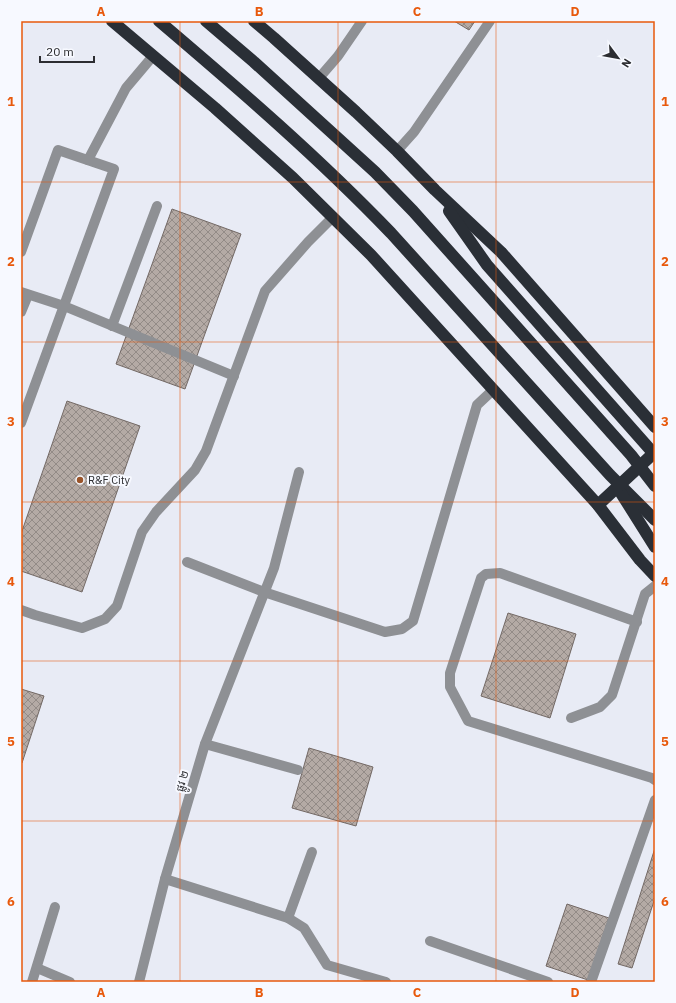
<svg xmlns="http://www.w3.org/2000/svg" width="676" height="1003" font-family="'IBM Plex Sans','Noto Sans Khmer',sans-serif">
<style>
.building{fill:url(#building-cross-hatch);stroke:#736965}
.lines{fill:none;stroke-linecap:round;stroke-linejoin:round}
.minor{stroke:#8e9094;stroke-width:10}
.highway{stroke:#2a2f36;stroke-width:12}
.grid{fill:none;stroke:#e8590c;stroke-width:1;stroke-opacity:0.55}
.poi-dot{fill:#9a542a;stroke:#f7f9ff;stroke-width:1.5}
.labels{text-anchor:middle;stroke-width:4;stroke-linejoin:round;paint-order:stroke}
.poi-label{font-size:11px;fill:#2c2d31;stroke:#f7f9ff;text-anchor:start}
.street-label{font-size:11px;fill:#2c2d31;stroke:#f7f9ff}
.neatline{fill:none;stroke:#e8590c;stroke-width:1.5}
.grid-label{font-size:13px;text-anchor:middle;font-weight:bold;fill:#e8590c}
</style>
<defs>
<pattern id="building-cross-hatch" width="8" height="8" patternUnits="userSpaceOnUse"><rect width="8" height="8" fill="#b4aaa5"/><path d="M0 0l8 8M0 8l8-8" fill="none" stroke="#938b87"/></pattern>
</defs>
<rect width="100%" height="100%" fill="#e8ebf5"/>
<g class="building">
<path d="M454,21H475L469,30Z"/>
<path d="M172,209L241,234L185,389L116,364Z"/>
<path d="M67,401L140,426L82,592L21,571V534Z"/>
<path d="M508,613L576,634L550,718L481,696Z"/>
<path d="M21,689L44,696L22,763H21Z"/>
<path d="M309,748L373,767L356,826L292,808Z"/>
<path d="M655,848V898L632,968L618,964Z"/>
<path d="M567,904L609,918L588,980L546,966Z"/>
</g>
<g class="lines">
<g class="minor">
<path d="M319,78L338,56L362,21"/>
<path d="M397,151L414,132L490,21"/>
<path d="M88,160L126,88L153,56"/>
<path d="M21,252L58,150L114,169L21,423"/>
<path d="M21,292L64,306L234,376"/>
<path d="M21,312L28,295"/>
<path d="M112,326L157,206"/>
<path d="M187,562L264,592L385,632L402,629L413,621L477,405L493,390"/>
<path d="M21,610L35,615L82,628L105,619L117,606L142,532L156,512L195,470L206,451L265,291L308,242L333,217"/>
<path d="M637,622L500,573L486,574L481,578L450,673V687L468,721L652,778L655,780"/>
<path d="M571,718L600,707L612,695L645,594L655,586"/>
<path d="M205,744L298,770"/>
<path d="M165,879L288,918L304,928L327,965L386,982"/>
<path d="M288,918L312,852"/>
<path d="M430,941L548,982"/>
<path d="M37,968L70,982"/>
<path d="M32,982L55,907"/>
<path d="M139,982L165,879L205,744L274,568L299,472"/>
<path d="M591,982L655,800"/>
</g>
<g class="highway">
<path d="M112,21L215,108L293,178L371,255L598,505L640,560L655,576"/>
<path d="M159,21C239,89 318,157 391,233L610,475L655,520"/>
<path d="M206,21L254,62L375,172L413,211L631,455L655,486"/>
<path d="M254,21L274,38L356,112L397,151L435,190L501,252L655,427"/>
<path d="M449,211L487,265L655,455"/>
<path d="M621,493L655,547"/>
<path d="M598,505L655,452"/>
</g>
</g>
<path class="grid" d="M180,21V982M338,21V982M496,21V982M21,182H655M21,342H655M21,502H655M21,661H655M21,821H655"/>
<circle class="poi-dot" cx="80" cy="480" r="4"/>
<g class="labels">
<g class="poi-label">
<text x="88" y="484">R&amp;F City</text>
</g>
<g class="street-label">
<text transform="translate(182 781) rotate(-74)" y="4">ផ្លូវ ២</text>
</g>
</g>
<rect width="676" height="1003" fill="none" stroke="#f7f9ff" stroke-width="44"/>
<g transform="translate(618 58) rotate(122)" stroke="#f7f9ff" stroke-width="3" paint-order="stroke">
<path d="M0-3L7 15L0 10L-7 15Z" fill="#2c2d31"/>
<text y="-6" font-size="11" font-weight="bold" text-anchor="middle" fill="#2c2d31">N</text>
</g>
<path d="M40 56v6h54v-6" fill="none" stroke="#2c2d31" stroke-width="2"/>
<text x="46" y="56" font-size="12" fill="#2c2d31" stroke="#f7f9ff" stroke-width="3" paint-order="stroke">20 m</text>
<rect x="22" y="22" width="632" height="959" class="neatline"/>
<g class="grid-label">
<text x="101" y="16">A</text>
<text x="259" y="16">B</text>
<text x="417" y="16">C</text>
<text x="575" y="16">D</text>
<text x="11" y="106">1</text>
<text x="665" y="106">1</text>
<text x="11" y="266">2</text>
<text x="665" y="266">2</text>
<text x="11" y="426">3</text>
<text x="665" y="426">3</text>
<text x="11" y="586">4</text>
<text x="665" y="586">4</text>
<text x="11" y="746">5</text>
<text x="665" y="746">5</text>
<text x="11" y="906">6</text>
<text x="665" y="906">6</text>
<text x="101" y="997">A</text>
<text x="259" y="997">B</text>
<text x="417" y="997">C</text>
<text x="575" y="997">D</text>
</g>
</svg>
